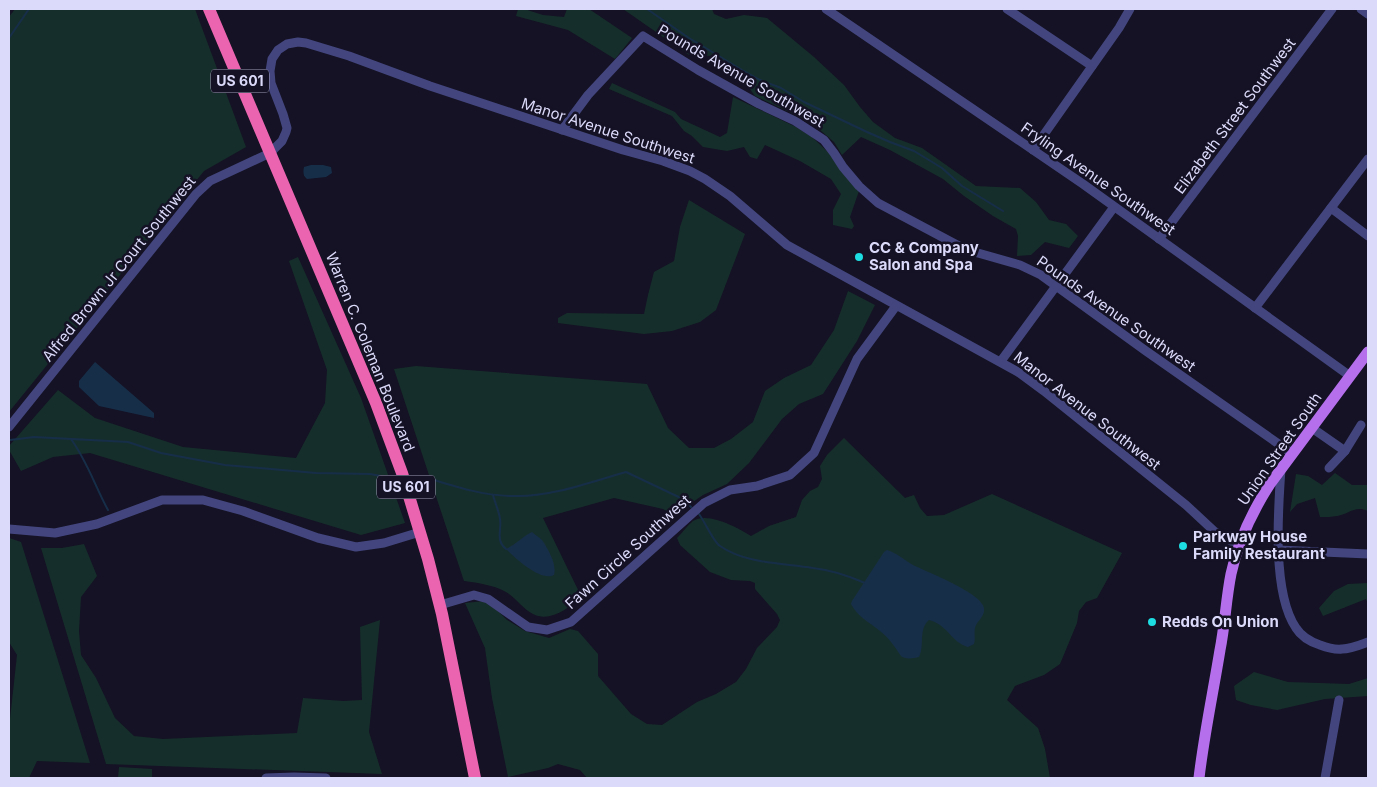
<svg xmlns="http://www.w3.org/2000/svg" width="1377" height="787" font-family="Inter,sans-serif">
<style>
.green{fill:#162e2b}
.water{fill:#172e49}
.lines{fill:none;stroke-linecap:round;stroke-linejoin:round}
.stream{stroke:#172e49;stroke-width:2}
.minor{stroke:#43457e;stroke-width:9}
.major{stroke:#b56fed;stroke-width:11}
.highway{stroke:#eb64af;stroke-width:12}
.poi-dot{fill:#1edde2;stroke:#141224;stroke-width:2}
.labels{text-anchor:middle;stroke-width:5;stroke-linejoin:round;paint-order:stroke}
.shield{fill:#141224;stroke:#a09eba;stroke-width:1}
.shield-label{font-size:14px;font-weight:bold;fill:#dcdafa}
.street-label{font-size:15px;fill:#dcdafa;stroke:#141224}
.poi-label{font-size:15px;font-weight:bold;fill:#dcdafa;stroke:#141224;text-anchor:start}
</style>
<rect width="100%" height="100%" fill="#141224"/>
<g class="green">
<path d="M15,9H195L246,147L204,171L9,412V17Z"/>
<path d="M518,9H524L543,15L564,17L567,9H589L632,38L615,59L568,30L516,16Z"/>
<path d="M623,9H712L714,14L726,19L744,15L767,18L814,57L844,85L860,107L873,122L895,138L922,148L976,186L1020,188L1036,202L1049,220L1066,224L1078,236L1069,248L1045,242L1031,255L1017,256L1018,236L1016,229L993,216L964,196L943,179L890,150L861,137L842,155L834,142L812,123L755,96L739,74L712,56L689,55Z"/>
<path d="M612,83L675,112L681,119L720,137L727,133L733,97L796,127L812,137L831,155L859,191L850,217L854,226L852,229L833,225V210L841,194L831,179L800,161L765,145L757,159L750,157L744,147L727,151L703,147L692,136L684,131L672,116L609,89Z"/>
<path d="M689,200L745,234L716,310L700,322L672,331L644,334L558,323V318L567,313L644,314L648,295L654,272L674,261L680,227Z"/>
<path d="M298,257L361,398L405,523L361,535L90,453L53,457L21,471L9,450V446L58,390L95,418L183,447L296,458L325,403L327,370L289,261Z"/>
<path d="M848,291L875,305L857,341L823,394L799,404L782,419L749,463L727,484L703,495L674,515L663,509L614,498L543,518L582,598C569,607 550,623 533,614C523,609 516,598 506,592C493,585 479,583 464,581L394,369L416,366L647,384L668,428L689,448H714L731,439L753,422L765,391L784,378L811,365L834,330Z"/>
<path d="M844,438L905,498L914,495L920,508L927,516L944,515L992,494L1122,553L1097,598L1086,602L1079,611L1077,623L1060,664L1044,675L1015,686L1007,700L1038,728L1045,749L1050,778H587L580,770L558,764L548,768L508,777L492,698L485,648L465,603L484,601L495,608L507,620L525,631L549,638L570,629L578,631L598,654V676L631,714L647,724L662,725L697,702L716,694L736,682L746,669L757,648L777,627L780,620L777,614L755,589V583L750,581L731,580L710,572L680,545L677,538C682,533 687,526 693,521C708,511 738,528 751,536L769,526L796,517L802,500L810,491L818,487L822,479L820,466L827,455Z"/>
<path d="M1335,473L1352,485H1368V511C1355,505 1349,514 1337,516C1332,517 1326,517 1320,517L1315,498L1297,504L1290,512L1296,474L1308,476L1322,485Z"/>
<path d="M9,538L21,542L90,763L37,761L29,778H9V728L17,655L9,642Z"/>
<path d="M84,544L97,576L81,597L79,631L81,655L96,678L115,718L134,736L163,739L297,733L303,698L343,701L362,700L360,627L380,620L369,732L382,774L106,764L41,548H62Z"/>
<path d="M1368,583V604L1366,599L1323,616L1319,608L1334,591L1348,584Z"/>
<path d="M1254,672L1288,682L1319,683L1349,684L1368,678V696L1325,699L1277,710L1251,705L1236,700L1234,686Z"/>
<path d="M119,767L152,769V778H118Z"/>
</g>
<g class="water">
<path d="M311,165H323L331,167L332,173L326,177L307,179C303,176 303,172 304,167Z"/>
<path d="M95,362L154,413V418L99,406L79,387V381Z"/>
<path d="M532,532C535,535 539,537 542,540C548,549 557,564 554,575C541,582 515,558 506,549C515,545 522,537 532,532Z"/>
<path d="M887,550C897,553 904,560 913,565C927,572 982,593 984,608C985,615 979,620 976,625C973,631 976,638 974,644L968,647C952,643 947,624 929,620C918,629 925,645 919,657C913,658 906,660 901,656C895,647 889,638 880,631C869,622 858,617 851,604L852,601L884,552Z"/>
</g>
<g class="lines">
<g class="stream">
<path d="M647,9L689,38L742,70L760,80L781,88L804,102L867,132L890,142L914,151L942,168L962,186L1003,211"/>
<path d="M9,38L29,9"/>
<path d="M71,439C87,461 95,486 108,510"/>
<path d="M10,440L34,437L128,442L161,453L225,465L316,473L370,474L381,476L393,477"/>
<path d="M428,478C456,487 484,496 514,496C552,497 590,482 626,472L685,500L691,507"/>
<path d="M493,495C495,503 499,511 500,519C502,530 495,540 506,549"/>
<path d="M699,514C705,522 713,541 720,546C746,564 783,563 813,568C831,570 849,576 865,583"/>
</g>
<g class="minor">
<path d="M826,9L1083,184L1350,376"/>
<path d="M1007,9L1092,66"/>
<path d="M1361,9L1368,14"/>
<path d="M562,130L588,95L643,36L698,70L759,104L795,121L818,136L824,140L834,153L843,167L859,186L878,203L959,246L978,253L1020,265L1041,275L1146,351L1293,454"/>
<path d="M1033,150L1119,28L1130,9"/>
<path d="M1331,208L1368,236"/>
<path d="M1159,239L1332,9"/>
<path d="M1255,308L1368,159"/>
<path d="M1001,361L1114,207"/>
<path d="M9,427L196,194L210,181L270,153L282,141L286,132L287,128L283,114L271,83L270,71L272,59L278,50L287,44L298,42L306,43L349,56L430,86L623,150L663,161L690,171L705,179L730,196L787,245L1018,372L1044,391L1186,505L1214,531L1239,546"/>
<path d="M1312,428L1345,451"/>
<path d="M1329,468L1345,451L1361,425"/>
<path d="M1281,469C1278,511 1272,593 1296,628C1301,636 1311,642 1320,645C1328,648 1334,650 1342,649C1351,649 1360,645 1368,642"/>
<path d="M9,529L55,533L97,524L162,500H203L243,511L318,538L356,547L384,543L420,532"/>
<path d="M1278,550L1368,554"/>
<path d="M440,605L474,595L488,599L528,627L547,630L571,622L704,503L730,490L757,486L790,475L814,453L857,359L896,306"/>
<path d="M266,778L294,777L326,778"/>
<path d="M1325,778L1339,700"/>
</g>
<path class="major" d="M1199,778C1204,735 1213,693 1220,650C1225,625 1226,599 1231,574C1238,541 1252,512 1270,484L1368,352"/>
<path class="highway" d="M209,9L376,403L402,473L428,559L442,614L475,778"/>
</g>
<g class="poi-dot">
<circle cx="859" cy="257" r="5"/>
<circle cx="1183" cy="546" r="5"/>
<circle cx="1152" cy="622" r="5"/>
</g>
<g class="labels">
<g class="shield">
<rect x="211" y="69.5" width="58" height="23" rx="4"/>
<rect x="377" y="475.5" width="58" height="23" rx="4"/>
</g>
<g class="shield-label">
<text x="240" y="86">US 601</text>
<text x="406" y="492">US 601</text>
</g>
<g class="street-label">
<text transform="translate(741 76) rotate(30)" y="5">Pounds Avenue Southwest</text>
<text transform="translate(1235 116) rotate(-53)" y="5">Elizabeth Street Southwest</text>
<text transform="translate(608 131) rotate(18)" y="5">Manor Avenue Southwest</text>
<text transform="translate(1098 179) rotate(35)" y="5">Fryling Avenue Southwest</text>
<text transform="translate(119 269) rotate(-51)" y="5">Alfred Brown Jr Court Southwest</text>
<text transform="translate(1116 314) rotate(35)" y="5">Pounds Avenue Southwest</text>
<text transform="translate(370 352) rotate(68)" y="5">Warren C. Coleman Boulevard</text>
<text transform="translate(1087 411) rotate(38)" y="5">Manor Avenue Southwest</text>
<text transform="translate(1280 449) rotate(-55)" y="5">Union Street South</text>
<text transform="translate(628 552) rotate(-42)" y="5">Fawn Circle Southwest</text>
</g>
<g class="poi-label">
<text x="869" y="253">CC &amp; Company<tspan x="869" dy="17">Salon and Spa</tspan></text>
<text x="1193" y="542">Parkway House<tspan x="1193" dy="17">Family Restaurant</tspan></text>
<text x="1162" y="627">Redds On Union</text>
</g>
</g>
<rect width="1377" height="787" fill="none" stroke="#dcdafa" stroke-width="20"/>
</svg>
